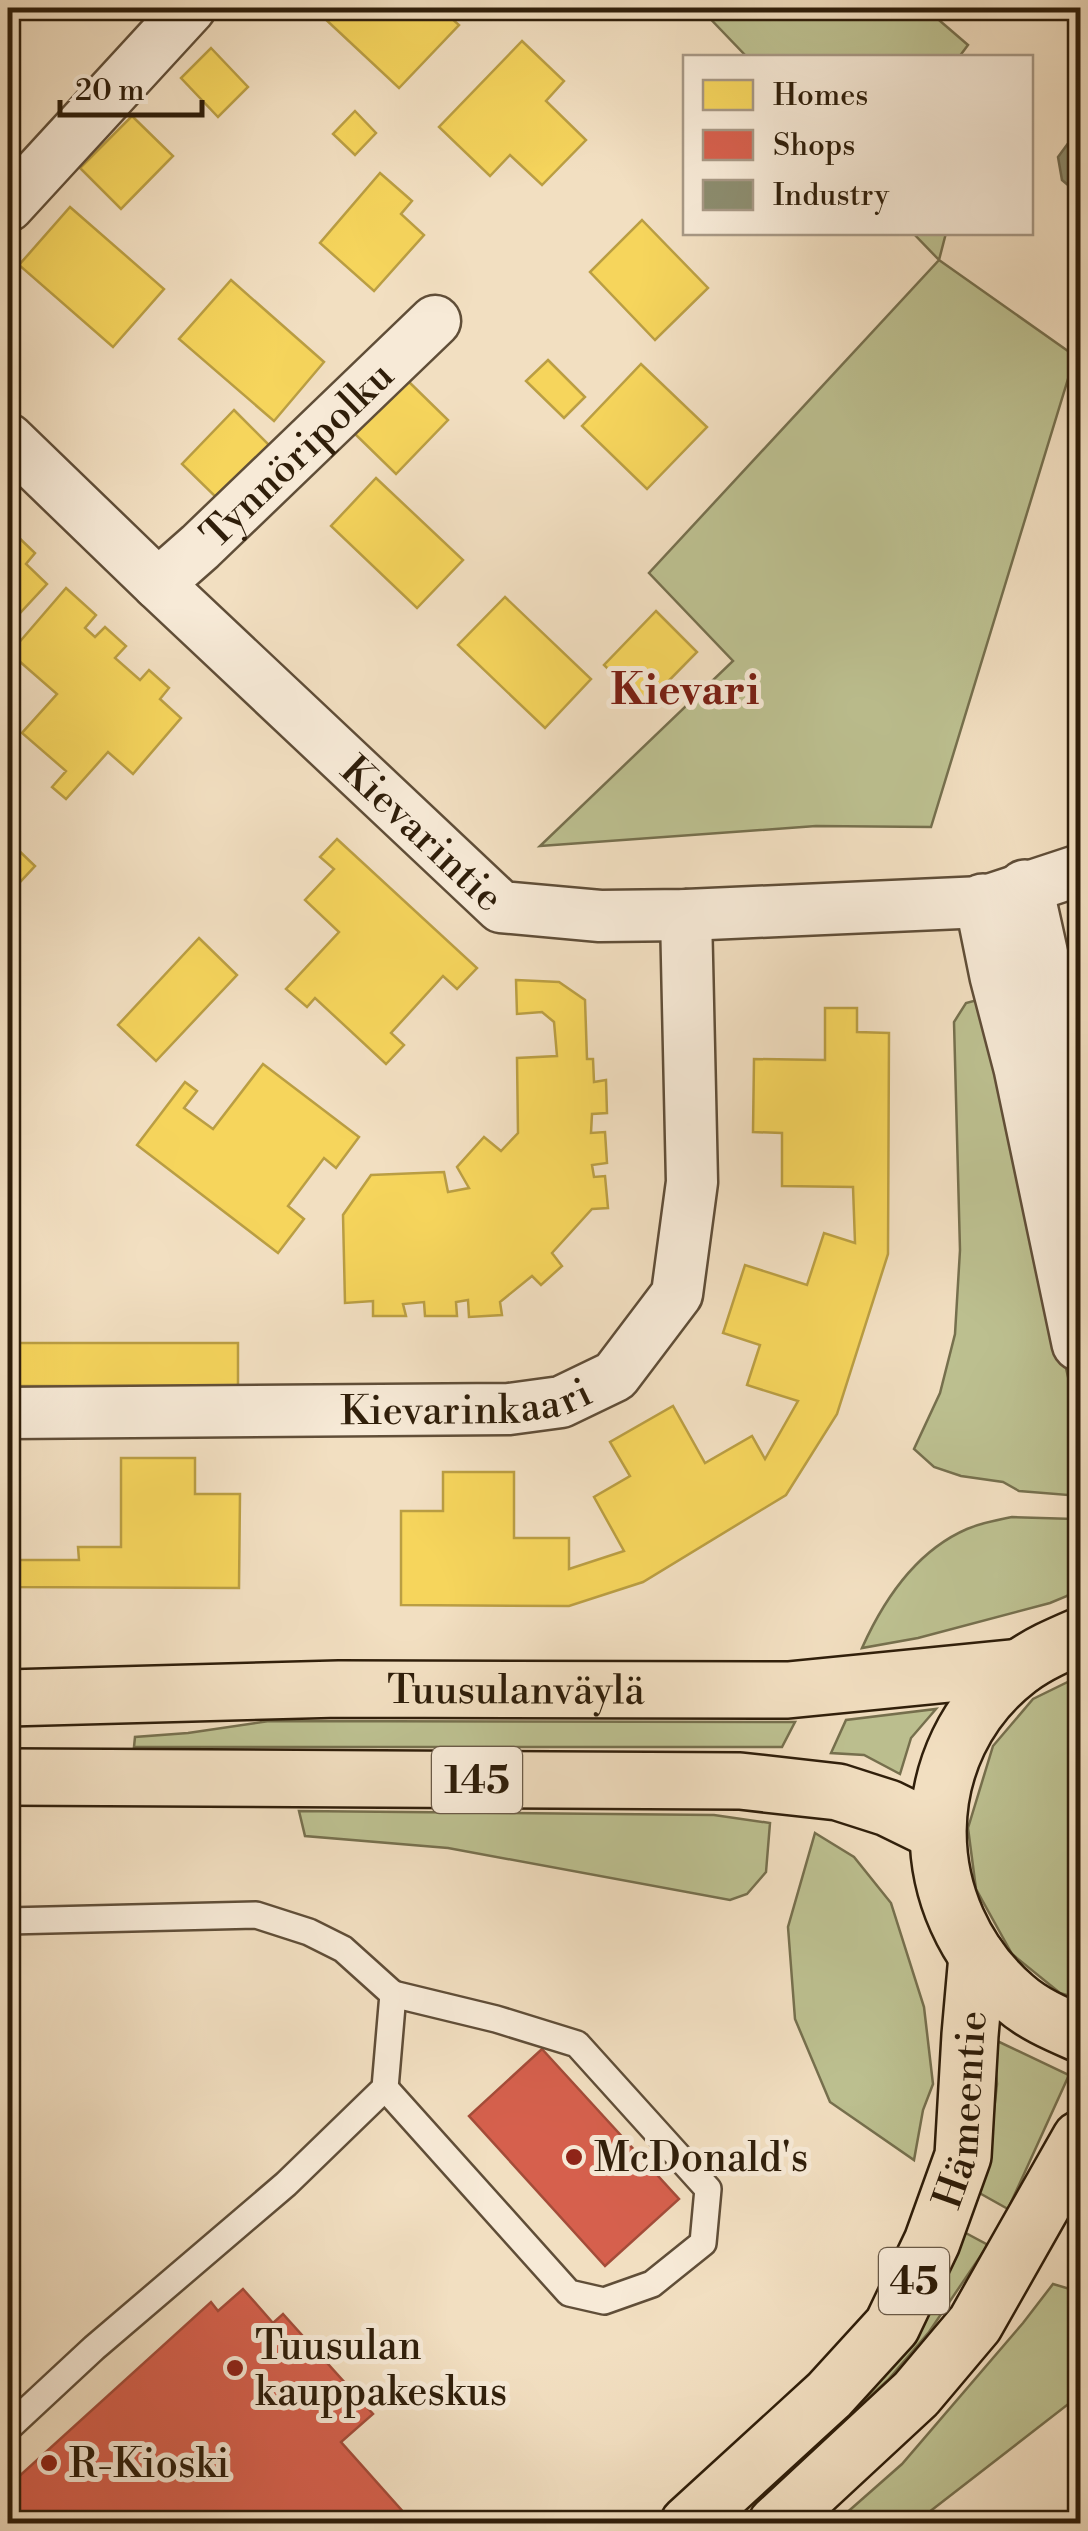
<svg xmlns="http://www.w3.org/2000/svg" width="1088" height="2531" font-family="'Libre Bodoni',serif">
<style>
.green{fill:#bdc191;stroke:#76704e;stroke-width:2.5}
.homes{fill:#f6d55c;stroke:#ba9e43;stroke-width:2.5}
.shops{fill:#d6604d;stroke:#a44c39;stroke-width:2.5}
.industry{fill:#8c8c6e;stroke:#706b50;stroke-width:2.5}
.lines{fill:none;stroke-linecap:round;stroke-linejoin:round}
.service-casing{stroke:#604e38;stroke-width:30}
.minor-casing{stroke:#604e38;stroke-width:55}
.tertiary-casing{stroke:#604e38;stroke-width:60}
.primary-casing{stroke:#2f1e0a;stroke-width:60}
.service{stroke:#f7ead7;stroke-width:25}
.minor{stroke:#f7ead7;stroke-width:50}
.tertiary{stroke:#f7ead7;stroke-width:55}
.primary{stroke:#f2dfc1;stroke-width:55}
.poi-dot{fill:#8f2418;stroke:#f7ead7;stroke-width:4}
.labels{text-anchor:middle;stroke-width:10;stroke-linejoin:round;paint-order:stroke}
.shield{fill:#f7ead7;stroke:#6b5b48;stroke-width:2.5}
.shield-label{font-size:38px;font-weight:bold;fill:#2f1e0a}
.street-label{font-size:40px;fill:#2f1e0a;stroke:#f7ead7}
.poi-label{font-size:40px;fill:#2f1e0a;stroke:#f7ead7;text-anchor:start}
.neighbourhood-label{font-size:42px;font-weight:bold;fill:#7a1f14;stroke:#f7ead7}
</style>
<rect width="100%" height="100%" fill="#f2dfc1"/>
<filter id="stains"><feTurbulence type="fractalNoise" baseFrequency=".002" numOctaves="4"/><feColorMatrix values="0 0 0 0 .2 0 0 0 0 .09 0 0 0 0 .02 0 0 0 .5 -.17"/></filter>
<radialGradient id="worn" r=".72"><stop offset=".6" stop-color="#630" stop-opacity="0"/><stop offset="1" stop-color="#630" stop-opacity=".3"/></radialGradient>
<g class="green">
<path d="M700,8H925L968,45L959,57H747Z"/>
<path d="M913,233H946L939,260L1075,356L931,827L816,826L540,846L733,661L649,573L939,260Z"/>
<path d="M981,999L1080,1429V1496L1019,1491L1003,1482L961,1476L934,1467L914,1449L940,1393L955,1334L960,1250L954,1022L966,1003Z"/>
<path d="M1012,1517L1074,1519L1080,1522V1583L1067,1596L1050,1603L918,1638L862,1648C884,1599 916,1551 967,1529C981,1523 998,1520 1012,1517Z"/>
<path d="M1080,1676V1999L1060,1993L1012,1954L976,1889L968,1828L993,1746L1033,1699Z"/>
<path d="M936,1709L911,1738L900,1774L864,1755L831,1753L846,1720Z"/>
<path d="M269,1721L795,1722L782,1747H134L135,1737L188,1733Z"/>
<path d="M299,1811L714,1815L770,1823L766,1872L747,1894L730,1900L448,1848L305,1836Z"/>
<path d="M815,1833L854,1857L891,1903L924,2007L933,2084L923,2110L914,2160L830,2102L795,2019L788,1927Z"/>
<path d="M993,2039L1069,2075L1008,2209L974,2190L991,2137L997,2084Z"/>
<path d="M962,2231L988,2245L929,2332L888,2380L731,2523L714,2524Z"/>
<path d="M1053,2284L1080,2292V2395L915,2523H835L902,2464L1023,2323Z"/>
</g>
<g class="homes">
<path d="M331,8H440L459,25L399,88L322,16Z"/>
<path d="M522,41L564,81L546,101L586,140L542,185L510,155L490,176L439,127Z"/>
<path d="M211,48L248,87L218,117L181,78Z"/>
<path d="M355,111L376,133L355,155L333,134Z"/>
<path d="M132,116L173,156L121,209L80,168Z"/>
<path d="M380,173L412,201L401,214L424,235L374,291L320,243Z"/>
<path d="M70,207L164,289L113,347L19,265Z"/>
<path d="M642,220L708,288L655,340L590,272Z"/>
<path d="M231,280L324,362L274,421L179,339Z"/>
<path d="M548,360L585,397L564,418L526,381Z"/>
<path d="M641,364L707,427L647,489L582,426Z"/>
<path d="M407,380L448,420L396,474L354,433Z"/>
<path d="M234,410L275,451L223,504L182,464Z"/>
<path d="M376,478L463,560L417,608L331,526Z"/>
<path d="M14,533L35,553L26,564L47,584L8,626V541Z"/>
<path d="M66,588L96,615L85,628L95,637L105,627L126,646L115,658L140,680L149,670L169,688L160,699L181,718L133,774L108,752L66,799L52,787L66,771L22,733L57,694L10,653Z"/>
<path d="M505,597L591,679L545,728L458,645Z"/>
<path d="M656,611L697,652L645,705L604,665Z"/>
<path d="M337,839L477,968L457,989L443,976L391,1033L404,1045L386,1064L315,998L307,1007L286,989L339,932L305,900L334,869L320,857Z"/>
<path d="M12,844L35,866L8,895V848Z"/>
<path d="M199,938L237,975L156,1061L118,1025Z"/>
<path d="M516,980L559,982L585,1000L587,1059H593L594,1082L606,1080L607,1113L592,1114L591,1133L605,1132L607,1163L592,1165L594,1177L605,1176L608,1208L592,1209L552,1253L562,1266L541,1285L532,1276L500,1302L502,1315L469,1317L468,1300L456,1302L457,1316H425L424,1302L403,1304L406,1316H373V1301L345,1303L343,1215L371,1175L444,1172L448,1192L469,1188L457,1167L484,1137L501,1151L518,1133L517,1058L557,1056L554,1022L542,1012L517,1014Z"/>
<path d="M825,1008H857V1032L889,1033L888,1254L837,1414L786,1495L643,1582L569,1606L401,1605V1511H443V1472H514V1538H569V1569L624,1551L594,1497L630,1476L610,1442L673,1406L705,1463L752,1436L765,1459L798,1401L747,1385L760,1345L723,1333L745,1265L807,1285L824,1233L855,1243L853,1187L782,1186V1133L753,1132L754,1059L825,1060Z"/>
<path d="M263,1064L359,1137L336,1168L324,1158L288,1206L304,1219L278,1253L137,1145L185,1082L197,1091L184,1108L213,1129Z"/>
<rect x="8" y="1343" width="230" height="43"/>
<path d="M121,1458H195V1494H240L239,1588L8,1587V1560H79L78,1547H121Z"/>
</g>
<g class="shops">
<path d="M542,2049L679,2199L605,2266L469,2116Z"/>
<path d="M243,2289L273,2323L283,2314L373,2414L341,2442L414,2524H8V2474L14,2481L211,2302L218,2311Z"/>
</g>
<path class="industry" d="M1080,127V195L1062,180L1058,157Z"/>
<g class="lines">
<g class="service-casing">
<g id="service">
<path d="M8,1921L256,1915L309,1932L343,1949L393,1994L385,2088L286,2184L94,2348L8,2428"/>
<path d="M385,2088L569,2293L604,2301L652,2284L703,2243L708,2189L577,2044L496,2019L393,1994"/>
</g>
</g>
<g class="minor-casing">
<g id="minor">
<path d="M8,206L190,8"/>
<path id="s1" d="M8,439L158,584L501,907L600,916L686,915L983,902L1080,870"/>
<path id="s2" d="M158,584L200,547L435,321"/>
<path id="s3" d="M8,1413L509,1409L561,1402L615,1376L677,1294L692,1182L686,915"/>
</g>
</g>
<g class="tertiary-casing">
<g id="tertiary">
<path d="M1025,888L1080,1135"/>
<path d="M983,902L998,976L1022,1068L1080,1343"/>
</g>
</g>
<g class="primary-casing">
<g id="primary">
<path d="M1080,1636C1059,1645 1038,1654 1019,1668C911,1751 913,1909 1014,1997C1033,2014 1057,2024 1080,2034"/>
<path id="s4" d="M8,1698L339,1689L788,1690L1020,1667"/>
<path d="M8,1777L740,1781L838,1792L888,1808L937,1832"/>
<path id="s5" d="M688,2524L829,2395L892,2326L932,2242L963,2156L970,2035L977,1956"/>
<path d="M776,2524L916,2394L975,2324L1080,2139"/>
</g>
</g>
<use href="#service" class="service"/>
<use href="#minor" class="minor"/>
<use href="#tertiary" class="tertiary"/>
<use href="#primary" class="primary"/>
</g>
<g class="poi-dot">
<circle cx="574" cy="2157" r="10"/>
<circle cx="235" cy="2368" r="10"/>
<circle cx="49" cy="2463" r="10"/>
</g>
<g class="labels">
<g class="shield">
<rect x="432" y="1747" width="90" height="66" rx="8"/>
<rect x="879" y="2248" width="70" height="66" rx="8"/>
</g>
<g class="shield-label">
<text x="477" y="1793">145</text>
<text x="914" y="2294">45</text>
</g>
<g class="street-label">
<text dy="14" stroke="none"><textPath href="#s2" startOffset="190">Tynnöripolku</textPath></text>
<text dy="14" stroke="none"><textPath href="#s1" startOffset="572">Kievarintie</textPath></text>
<text dy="14" stroke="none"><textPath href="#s3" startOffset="458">Kievarinkaari</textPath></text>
<text dy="14" stroke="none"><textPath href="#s4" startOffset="508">Tuusulanväylä</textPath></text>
<text dy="14" stroke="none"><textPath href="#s5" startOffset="515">Hämeentie</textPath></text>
</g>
<g class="poi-label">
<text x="594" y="2171">McDonald's</text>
<text x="255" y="2359">Tuusulan<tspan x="255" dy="46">kauppakeskus</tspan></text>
<text x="69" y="2477">R-Kioski</text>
</g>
<g class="neighbourhood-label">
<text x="685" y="704">Kievari</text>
</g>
</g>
<rect width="1088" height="2531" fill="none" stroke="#f2dfc1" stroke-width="40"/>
<rect x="10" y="10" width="1068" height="2511" fill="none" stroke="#2f1e0a" stroke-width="5"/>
<rect x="20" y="20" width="1048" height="2491" fill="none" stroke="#2f1e0a" stroke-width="2.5"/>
<rect x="683" y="55" width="350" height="180" fill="#f7ead7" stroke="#a79885" stroke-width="2.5"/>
<rect x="703" y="80" width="50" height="30" fill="#f6d55c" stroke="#a79885" stroke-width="2.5"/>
<text x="773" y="105" font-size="30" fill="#2f1e0a">Homes</text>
<rect x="703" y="130" width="50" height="30" fill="#d6604d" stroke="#a79885" stroke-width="2.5"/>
<text x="773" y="155" font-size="30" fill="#2f1e0a">Shops</text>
<rect x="703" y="180" width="50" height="30" fill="#8c8c6e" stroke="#a79885" stroke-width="2.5"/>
<text x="773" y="205" font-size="30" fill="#2f1e0a">Industry</text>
<path d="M60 100v15h142v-15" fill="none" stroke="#2f1e0a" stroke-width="5"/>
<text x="75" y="100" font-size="30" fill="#2f1e0a" stroke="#f7ead7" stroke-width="8" paint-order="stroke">20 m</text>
<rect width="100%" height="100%" filter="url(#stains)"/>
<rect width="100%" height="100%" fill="url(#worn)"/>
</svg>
